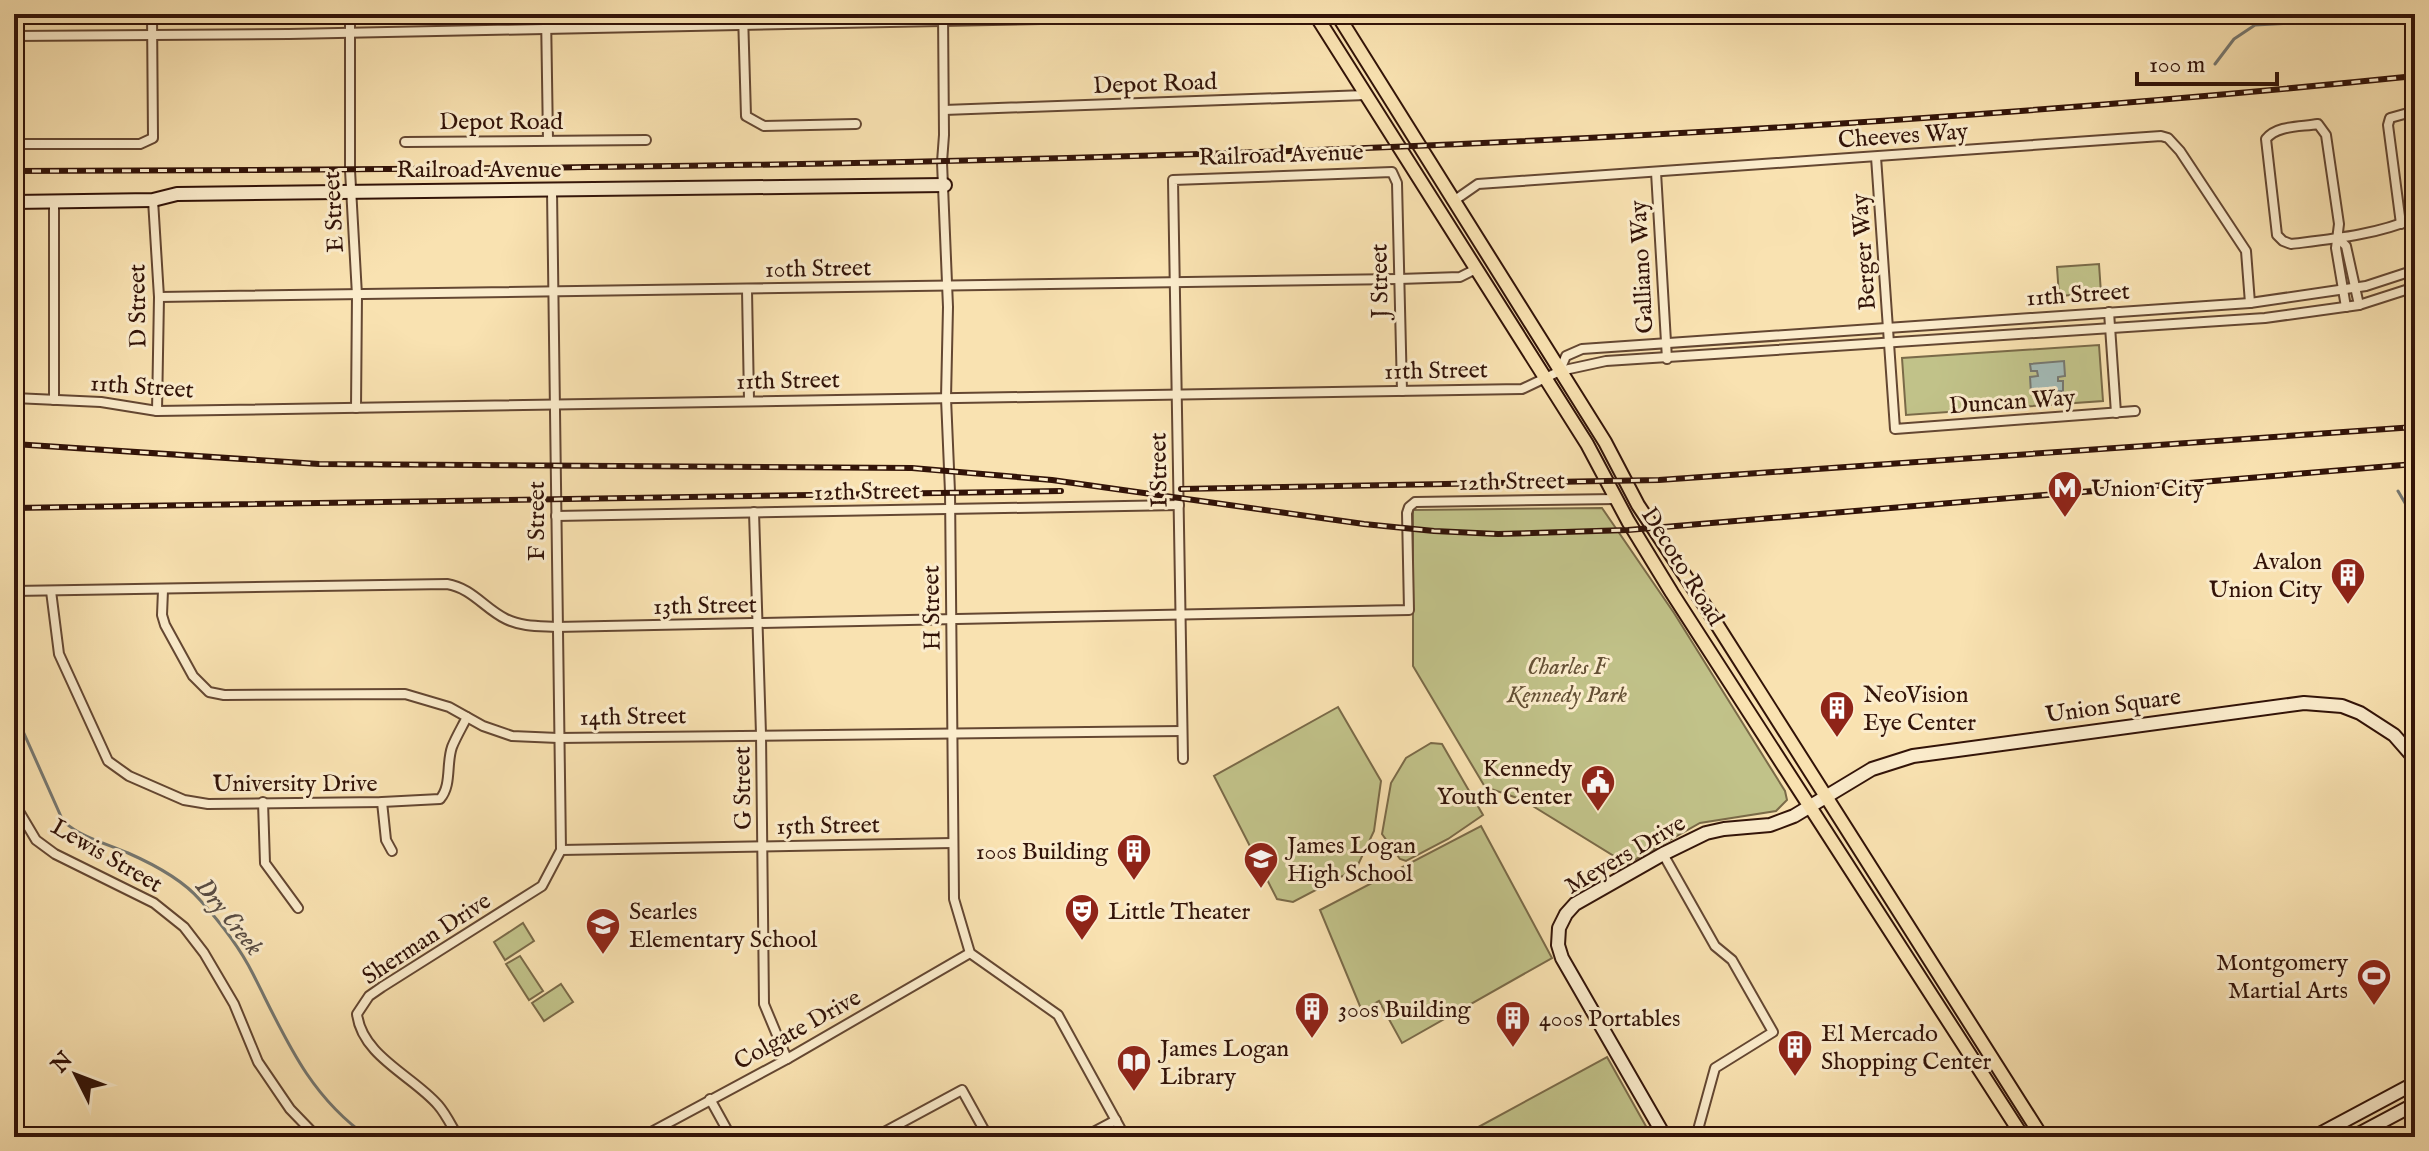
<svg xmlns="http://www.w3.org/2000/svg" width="2429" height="1151" font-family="'IM FELL English',serif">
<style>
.park{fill:#c1c289;stroke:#7a6a48;stroke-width:2}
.water{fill:#a3bbb7;stroke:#767871;stroke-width:2}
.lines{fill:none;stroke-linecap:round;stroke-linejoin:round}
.stream{stroke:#767871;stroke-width:3}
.street-casing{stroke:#644732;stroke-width:12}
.secondary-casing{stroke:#321308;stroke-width:16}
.primary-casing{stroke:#321308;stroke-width:16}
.street{stroke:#fbeccc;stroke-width:8}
.secondary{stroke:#fbeccc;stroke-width:12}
.primary{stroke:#f9e2b1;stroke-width:12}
.rail-casing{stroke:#321308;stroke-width:6}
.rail{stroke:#fbeccc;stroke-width:3;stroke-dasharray:9;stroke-linecap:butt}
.labels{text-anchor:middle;stroke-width:6;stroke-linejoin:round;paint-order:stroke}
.street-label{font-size:24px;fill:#321308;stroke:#fbeccc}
.poi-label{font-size:24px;fill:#321308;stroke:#fbeccc;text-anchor:start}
.park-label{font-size:24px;font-style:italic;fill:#645035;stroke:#fbeccc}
.water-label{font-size:26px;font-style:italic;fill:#5a4e45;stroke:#fbeccc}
</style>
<rect width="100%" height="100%" fill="#f9e2b1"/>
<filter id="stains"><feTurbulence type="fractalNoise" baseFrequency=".0025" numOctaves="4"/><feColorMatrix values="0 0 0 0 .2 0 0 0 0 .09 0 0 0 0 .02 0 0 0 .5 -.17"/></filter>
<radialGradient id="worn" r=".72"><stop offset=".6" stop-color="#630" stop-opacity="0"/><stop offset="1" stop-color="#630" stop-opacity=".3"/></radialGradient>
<g class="park">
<path d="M2099,264L2101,293L2059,296L2057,267Z"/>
<path d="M2099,345L2103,401L1906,415L1902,358Z"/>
<path d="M1602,508L1674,613L1785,791L1787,800L1776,811L1700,823L1627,864L1523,800L1485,787L1413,666V510Z"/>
<path d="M1338,707L1381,781L1374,831L1356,869L1293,902L1277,899L1214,776Z"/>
<path d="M1431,743L1442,744L1483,815L1448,839L1406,861L1400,859L1382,834L1391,783L1406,758Z"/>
<path d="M1481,826L1552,958L1402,1043L1379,1001L1362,1011L1320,910Z"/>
<path d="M523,923L534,941L505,960L494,942Z"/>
<path d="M520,956L543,991L529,1000L506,964Z"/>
<path d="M561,984L573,1002L544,1021L532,1003Z"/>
<path d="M1607,1057L1652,1137H1460Z"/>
</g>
<path class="water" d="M2064,361L2065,376L2058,377V381H2063V391L2031,393L2030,377L2038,376L2037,371H2031L2030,364Z"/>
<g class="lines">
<g class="stream">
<path d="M2215,64L2234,39L2255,25L2415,16"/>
<path d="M2398,491L2415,520"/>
<path d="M14,711L63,821C82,838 105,843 128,853C153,864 182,879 200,900C219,921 240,948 253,974C285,1037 308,1095 368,1137"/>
</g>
<g class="street-casing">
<g id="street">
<path d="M350,14V170L357,295L356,408"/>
<path d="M546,14L548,140"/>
<path d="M743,14L746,116L764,126L856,124"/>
<path d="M943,14L944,135L942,162L948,307L946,398L950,492L954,899L970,953L1058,1015L1125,1137"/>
<path d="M14,36L289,34L1293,14"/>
<path d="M944,110L1366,95"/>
<path d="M405,142L646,140"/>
<path d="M14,144H140L153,138L152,14"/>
<path d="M1876,157L1895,429L2135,411"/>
<path d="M1656,172L1667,359"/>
<path d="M153,200L159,297L157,411"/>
<path d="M1455,200L1478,184L2161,136L2168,138L2180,151L2246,251L2250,303"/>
<path d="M54,201V400"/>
<path d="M2401,224L2388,125L2390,118L2415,111"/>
<path d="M2338,238L2346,246L2359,305"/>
<path d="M747,290L749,400"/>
<path d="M159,297L1399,279L1460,277L1476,269"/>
<path d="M2346,307L2336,248L2339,224L2326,135L2318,124C2301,127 2277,125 2266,139L2277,235L2283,241L2291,244C2332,239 2376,235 2415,218"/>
<path d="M2109,312L2116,413"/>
<path d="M1560,370L1566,356L1582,349L2250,303L2366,286L2415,270"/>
<path d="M14,398L101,402L157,411L1522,389L1560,371L1606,361L2265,318L2359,305L2415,287"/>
<path d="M754,512L761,734L764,1004L787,1059"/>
<path d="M556,516L1179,505"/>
<path d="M163,590L162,615L165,625L193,676L209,692L224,695L405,694L449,707L483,726L512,736L558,738L1182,731"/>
<path d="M14,591L447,584C472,588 485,609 506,619C522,627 540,626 556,627L1409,610L1407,513L1409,507L1415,502L1616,499"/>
<path d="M51,591L59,654L108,761L129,776L184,800L208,804L382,802L440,799C452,785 446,764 452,747C456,737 462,727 467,717"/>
<path d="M1183,759L1173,180L1392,172L1397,183L1402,391"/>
<path d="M263,802L265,863L298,908"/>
<path d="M382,802L386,840L392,851"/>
<path d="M14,803L36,840L55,854L154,903L184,927L204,953L234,1004L258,1062L290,1109L317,1137"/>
<path d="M561,850L953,843"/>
<path d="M1663,854L1715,946L1732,960L1773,1032L1715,1068L1696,1137"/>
<path d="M710,1099L731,1137"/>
<path d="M458,1137C452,1127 446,1114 438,1105C413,1076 362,1056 357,1014L369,996L382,987L542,886L561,850L552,191"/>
<path d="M642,1137L787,1059L970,953"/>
<path d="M875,1137L962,1090L988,1137"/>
<path d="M1084,1137L1116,1120"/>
</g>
</g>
<g class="secondary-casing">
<g id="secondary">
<path d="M14,202L153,200L177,194L945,185"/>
<path d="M1665,1137L1562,958L1558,945L1559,928L1566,914L1575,904L1663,854L1706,833L1724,829L1770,825L1794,816L1872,769L1913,756L2304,703L2342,706L2360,713L2394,735L2415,759"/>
<path d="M2314,1137L2415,1083"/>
<path d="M2353,1137L2415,1104"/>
</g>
</g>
<g class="primary-casing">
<g id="primary">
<path d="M1315,14L1587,444L1628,521L1672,593L2023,1137"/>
<path d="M1337,14L1605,442L1638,505L1707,609L2042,1137"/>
</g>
</g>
<use href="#street" class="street"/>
<use href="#secondary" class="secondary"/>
<use href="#primary" class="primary"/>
<g class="rail-casing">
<g id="rail">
<path d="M14,171C815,169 1617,158 2415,76"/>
<path d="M14,444L319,464L912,468L1052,480L1364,524L1434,531L1498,534L1628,530L2415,464"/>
<path d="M1181,489L1659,480L2415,427"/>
<path d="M14,508L1061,491"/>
</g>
</g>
<use href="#rail" class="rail"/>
</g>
<defs>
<g id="metro-pin" transform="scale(1.8)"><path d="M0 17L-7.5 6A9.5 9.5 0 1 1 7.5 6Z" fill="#8f2418" stroke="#fbeccc"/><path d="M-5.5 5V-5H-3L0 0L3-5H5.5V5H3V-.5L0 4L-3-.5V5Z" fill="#fff"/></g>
<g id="building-pin" transform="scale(1.8)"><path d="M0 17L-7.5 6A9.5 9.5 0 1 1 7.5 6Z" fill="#8f2418" stroke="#fbeccc"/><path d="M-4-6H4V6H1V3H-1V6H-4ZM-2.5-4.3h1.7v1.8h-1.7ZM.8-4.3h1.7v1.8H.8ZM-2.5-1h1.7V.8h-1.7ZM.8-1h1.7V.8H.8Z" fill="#fff"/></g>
<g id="civic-pin" transform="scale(1.8)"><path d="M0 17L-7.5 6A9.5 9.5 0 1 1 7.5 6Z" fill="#8f2418" stroke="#fbeccc"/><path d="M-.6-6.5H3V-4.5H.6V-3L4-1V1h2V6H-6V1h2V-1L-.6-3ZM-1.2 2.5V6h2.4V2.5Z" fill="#fff"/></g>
<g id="school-pin" transform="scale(1.8)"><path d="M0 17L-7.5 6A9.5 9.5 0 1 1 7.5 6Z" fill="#8f2418" stroke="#fbeccc"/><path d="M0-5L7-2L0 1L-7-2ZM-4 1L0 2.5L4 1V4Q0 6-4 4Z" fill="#fff"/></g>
<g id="theatre-pin" transform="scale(1.8)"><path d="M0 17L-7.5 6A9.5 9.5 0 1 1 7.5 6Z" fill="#8f2418" stroke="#fbeccc"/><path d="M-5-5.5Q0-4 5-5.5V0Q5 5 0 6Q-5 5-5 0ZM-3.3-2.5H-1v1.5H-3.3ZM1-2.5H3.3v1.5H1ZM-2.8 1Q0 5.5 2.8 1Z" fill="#fff"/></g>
<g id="stadium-pin" transform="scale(1.8)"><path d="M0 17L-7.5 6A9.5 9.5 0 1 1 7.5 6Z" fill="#8f2418" stroke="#fbeccc"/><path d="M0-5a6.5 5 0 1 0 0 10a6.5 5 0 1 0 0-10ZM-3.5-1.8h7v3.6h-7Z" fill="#fff"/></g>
<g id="library-pin" transform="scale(1.8)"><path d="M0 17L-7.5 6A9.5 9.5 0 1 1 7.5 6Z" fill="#8f2418" stroke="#fbeccc"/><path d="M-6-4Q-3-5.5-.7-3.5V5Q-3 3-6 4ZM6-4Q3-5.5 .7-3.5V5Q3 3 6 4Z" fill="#fff"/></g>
</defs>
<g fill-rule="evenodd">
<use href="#metro-pin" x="2065" y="488"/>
<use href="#building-pin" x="2348" y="575"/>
<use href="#building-pin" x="1837" y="708"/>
<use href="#civic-pin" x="1598" y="782"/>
<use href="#building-pin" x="1134" y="851"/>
<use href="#school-pin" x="1261" y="859"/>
<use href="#theatre-pin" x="1082" y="911"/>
<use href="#school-pin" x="603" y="925"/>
<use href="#stadium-pin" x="2374" y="976"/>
<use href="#building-pin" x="1312" y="1009"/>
<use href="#building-pin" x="1513" y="1018"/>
<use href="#building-pin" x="1795" y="1047"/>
<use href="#library-pin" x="1134" y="1062"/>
</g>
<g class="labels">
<g class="street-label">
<text transform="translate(1155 83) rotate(-2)" y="8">Depot Road</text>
<text x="501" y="129">Depot Road</text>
<text transform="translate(1903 135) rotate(-4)" y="8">Cheeves Way</text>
<text transform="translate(1281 154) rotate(-2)" y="8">Railroad Avenue</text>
<text x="479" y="177">Railroad Avenue</text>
<text transform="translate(333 212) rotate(-93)" y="8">E Street</text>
<text transform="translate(1863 252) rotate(-94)" y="8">Berger Way</text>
<text transform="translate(1641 267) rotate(-93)" y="8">Galliano Way</text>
<text transform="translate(818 268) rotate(-1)" y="8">10th Street</text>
<text transform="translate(1379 281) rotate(-91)" y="8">J Street</text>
<text transform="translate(2078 294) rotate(-4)" y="8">11th Street</text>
<text transform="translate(137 306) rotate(-91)" y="8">D Street</text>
<text transform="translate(1436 370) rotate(-1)" y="8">11th Street</text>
<text transform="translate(788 380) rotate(-1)" y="8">11th Street</text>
<text transform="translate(142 386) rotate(4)" y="8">11th Street</text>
<text transform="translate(2012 401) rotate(-4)" y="8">Duncan Way</text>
<text transform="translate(1158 470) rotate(-91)" y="8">I Street</text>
<text transform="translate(1512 481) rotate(-1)" y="8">12th Street</text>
<text transform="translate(867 491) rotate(-1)" y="8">12th Street</text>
<text transform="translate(536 521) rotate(-90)" y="8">F Street</text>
<text transform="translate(1683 566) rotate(58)" y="8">Decoto Road</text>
<text transform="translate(705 605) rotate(-1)" y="8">13th Street</text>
<text transform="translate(931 608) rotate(-91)" y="8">H Street</text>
<text transform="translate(2113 705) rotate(-8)" y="8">Union Square</text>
<text transform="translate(633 716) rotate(-1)" y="8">14th Street</text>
<text x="295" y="791">University Drive</text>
<text transform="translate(742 788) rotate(-91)" y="8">G Street</text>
<text transform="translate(828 825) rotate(-1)" y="8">15th Street</text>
<text transform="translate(1625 854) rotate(-30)" y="8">Meyers Drive</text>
<text transform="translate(107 855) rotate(30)" y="8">Lewis Street</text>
<text transform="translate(426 938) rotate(-33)" y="8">Sherman Drive</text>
<text transform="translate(797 1029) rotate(-29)" y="8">Colgate Drive</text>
</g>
<g class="poi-label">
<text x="2091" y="496">Union City</text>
<text x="2322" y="569" text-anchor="end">Avalon<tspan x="2322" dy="28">Union City</tspan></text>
<text x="1863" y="702">NeoVision<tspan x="1863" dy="28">Eye Center</tspan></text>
<text x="1572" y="776" text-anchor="end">Kennedy<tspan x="1572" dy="28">Youth Center</tspan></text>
<text x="1287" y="853">James Logan<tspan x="1287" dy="28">High School</tspan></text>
<text x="1108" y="859" text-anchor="end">100s Building</text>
<text x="629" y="919">Searles<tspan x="629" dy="28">Elementary School</tspan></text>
<text x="1108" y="919">Little Theater</text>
<text x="2348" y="970" text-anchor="end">Montgomery<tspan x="2348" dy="28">Martial Arts</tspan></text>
<text x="1338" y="1017">300s Building</text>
<text x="1539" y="1026">400s Portables</text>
<text x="1821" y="1041">El Mercado<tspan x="1821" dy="28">Shopping Center</tspan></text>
<text x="1160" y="1056">James Logan<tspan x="1160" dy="28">Library</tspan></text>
</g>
<g class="park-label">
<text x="1567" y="674">Charles F<tspan x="1567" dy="28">Kennedy Park</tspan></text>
</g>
<g class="water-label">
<text transform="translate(230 916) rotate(51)" y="9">Dry Creek</text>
</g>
</g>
<rect width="2429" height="1151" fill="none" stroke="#f9e2b1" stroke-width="48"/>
<rect x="16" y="16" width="2397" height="1119" fill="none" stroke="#321308" stroke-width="4"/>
<rect x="24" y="24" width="2381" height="1103" fill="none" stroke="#321308" stroke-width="2"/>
<g transform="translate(76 1075) rotate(312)" stroke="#fbeccc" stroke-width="6" paint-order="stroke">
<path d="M0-6L14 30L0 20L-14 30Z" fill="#321308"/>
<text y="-12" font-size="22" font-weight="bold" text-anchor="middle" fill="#321308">N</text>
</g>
<path d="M2137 72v12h140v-12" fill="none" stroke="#321308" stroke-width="4"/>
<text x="2149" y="72" font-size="24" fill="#321308" stroke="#fbeccc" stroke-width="6" paint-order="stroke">100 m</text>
<rect width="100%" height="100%" filter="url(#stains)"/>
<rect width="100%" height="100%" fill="url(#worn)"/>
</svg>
